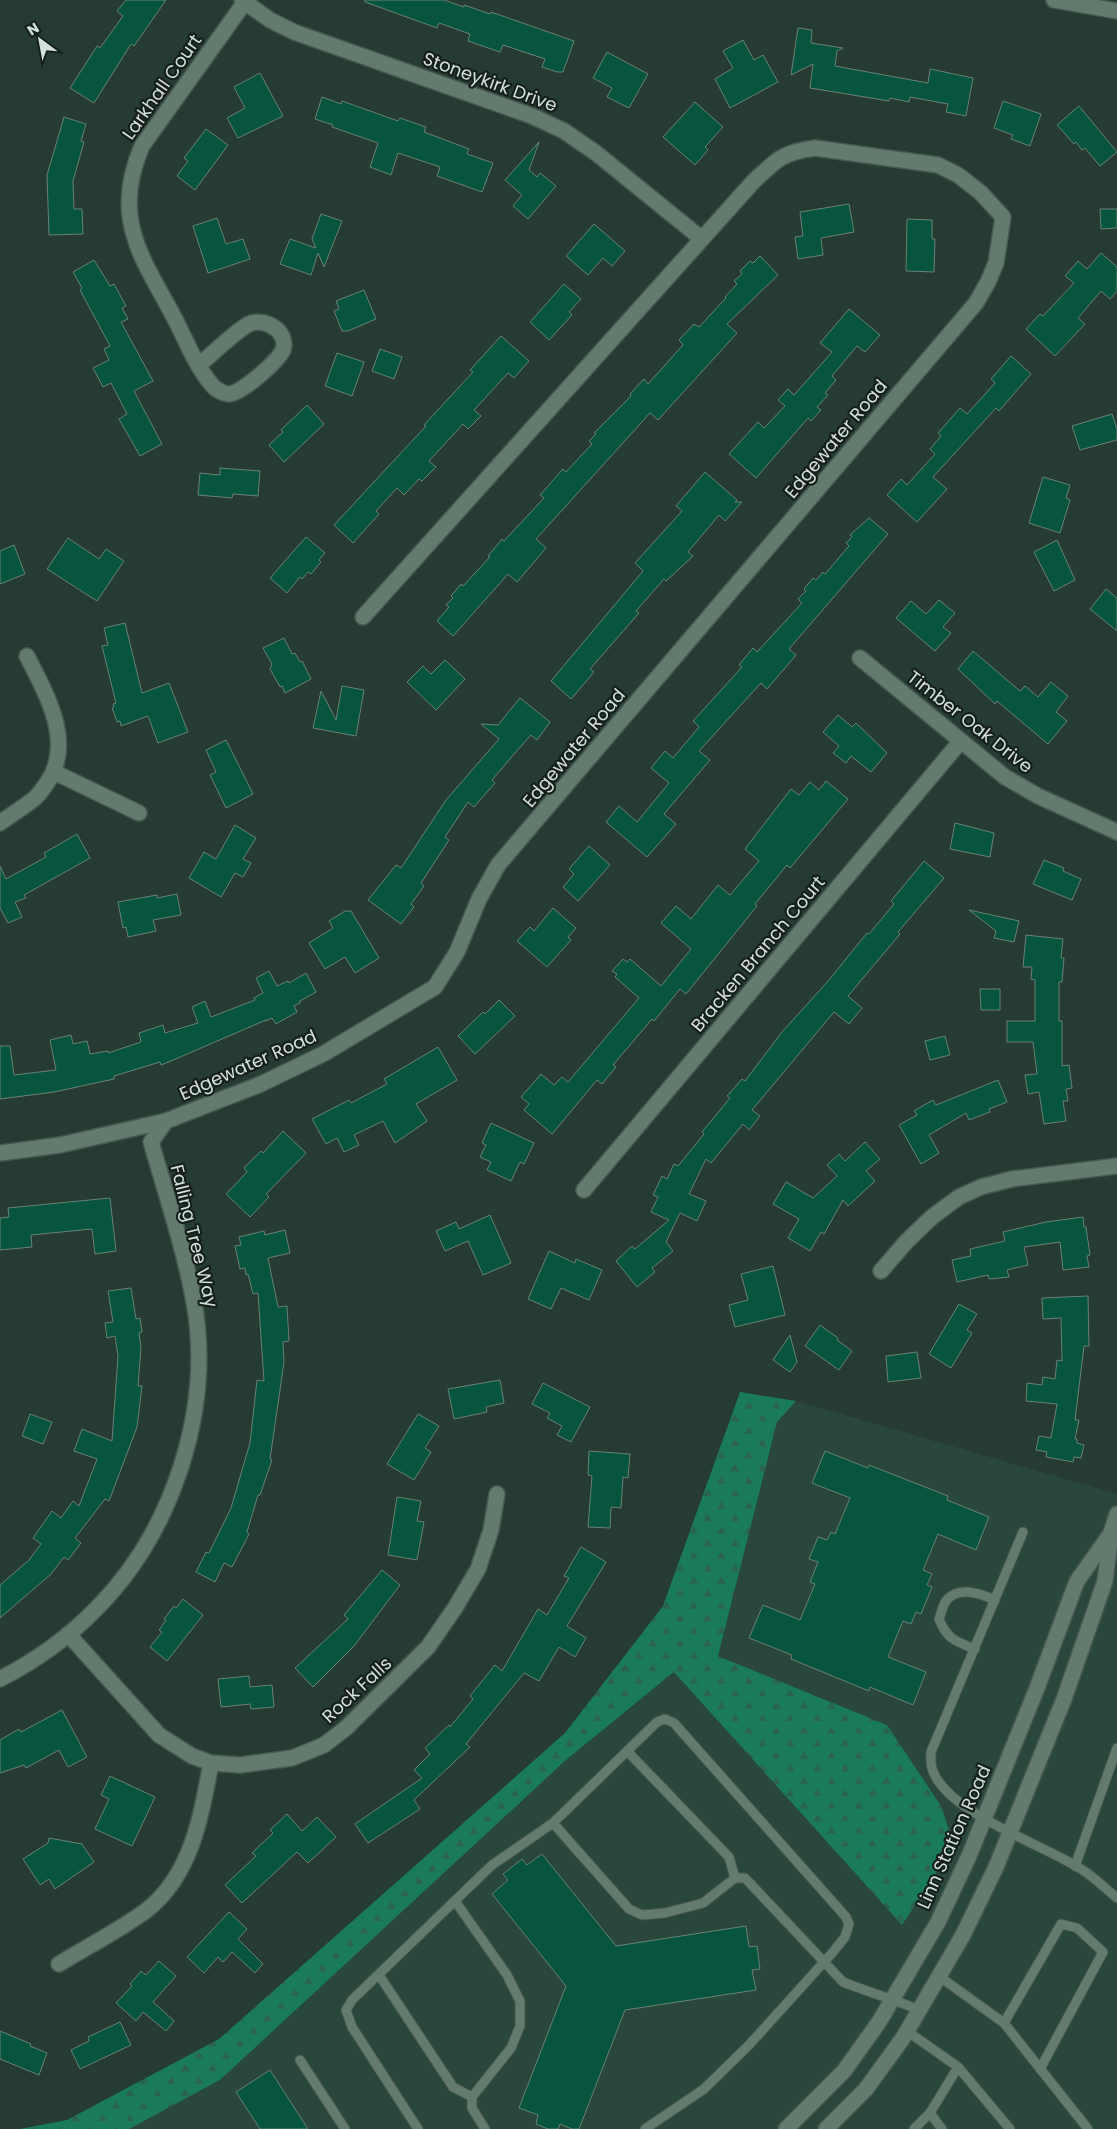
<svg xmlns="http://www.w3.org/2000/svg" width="1117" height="2129" font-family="Poppins,sans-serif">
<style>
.built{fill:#2a473b}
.forest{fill:url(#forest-firs)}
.building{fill:#07553e;stroke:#6a8176}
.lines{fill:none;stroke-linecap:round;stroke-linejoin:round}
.lane-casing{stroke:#455750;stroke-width:11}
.street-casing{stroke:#455750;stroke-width:18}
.secondary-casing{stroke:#455750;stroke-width:18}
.lane{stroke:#637a6f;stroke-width:9}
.street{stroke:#637a6f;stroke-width:15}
.secondary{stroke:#637a6f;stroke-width:15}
.labels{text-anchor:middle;stroke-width:4.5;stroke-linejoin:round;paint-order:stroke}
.street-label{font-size:18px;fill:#d4e1db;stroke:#16201b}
</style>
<defs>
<pattern id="forest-firs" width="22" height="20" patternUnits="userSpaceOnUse" patternTransform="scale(1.25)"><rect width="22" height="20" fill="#197b5c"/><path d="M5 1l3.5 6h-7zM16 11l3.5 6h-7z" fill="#2b6250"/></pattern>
</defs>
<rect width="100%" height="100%" fill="#263b32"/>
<path class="built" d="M796,1401L1117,1494V2129H129L220,2080L566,1760L675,1672L903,1925L941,1806L887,1725L718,1656L777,1422Z"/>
<path class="forest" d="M740,1392L796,1401L777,1422L718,1656L887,1725L941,1806L954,1845L902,1925L674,1672L566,1760L220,2080L129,2129H20L67,2120L219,2039L565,1733L663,1606Z"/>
<g class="building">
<path d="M126,0H166L134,46L131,44L94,103L70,88L97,46L100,48L123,16L117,11Z"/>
<path d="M365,0H444L464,7V5L490,14L491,12L574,41L563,72H557L542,67L545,59L503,45L500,52L468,41L470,34L439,23L437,28L365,2Z"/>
<path d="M798,28L812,30L811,43L843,48L837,51L835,66L928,83L930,69L973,78L966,116L946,112L948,104L910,97L909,102L890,98L889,101L810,88L813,64L791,75Z"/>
<path d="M743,40L754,60L763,55L778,82L730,108L715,79L733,68L723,51Z"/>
<path d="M607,52L648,74L629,108L607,97L612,88L593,78Z"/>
<path d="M260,73L283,116L238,138L227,118L245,108L234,87Z"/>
<path d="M322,97L341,104L342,101L398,121L400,118L426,127L424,132L469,149L467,154L493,163L482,192L437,176L440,167L398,153L391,175L370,167L378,143L332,127L333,125L315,119Z"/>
<path d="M1003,101L1041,114L1030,146L1011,139L1013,135L994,128Z"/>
<path d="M695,102L723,127L705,147L708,150L695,165L663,137Z"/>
<path d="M1079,106L1117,152L1100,166L1085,148L1082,150L1076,142L1074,144L1057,125Z"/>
<path d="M64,117L86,124L81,141L84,142L73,181L74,209H82L83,234L49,235L47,175Z"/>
<path d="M206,129L228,145L195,190L177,176L188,161L184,158Z"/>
<path d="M539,142L529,170L537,177L540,173L556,186L528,219L513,206L522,195L505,180Z"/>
<path d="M849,204L854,232L821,238L823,255L798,259L795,237L803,236L800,212Z"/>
<path d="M1100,209H1117V228L1101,229Z"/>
<path d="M321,214L342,221L324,267L318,253L311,275L280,264L290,239L316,248L312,239Z"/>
<path d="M217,218L226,244L243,239L250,259L208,273L193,226Z"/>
<path d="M907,219L932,220V239H935L934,272L906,271Z"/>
<path d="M594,224L625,251L612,266L603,258L588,275L566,256Z"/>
<path d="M1101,253L1117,267V291L1110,299L1101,291L1078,318L1085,324L1055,356L1026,329L1040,314L1043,316L1074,283L1065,276L1078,261L1087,269Z"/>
<path d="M760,256L778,275L727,324L737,333L658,420L650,413L536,539L546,548L517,582L508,574L453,636L437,621L449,607L446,605L453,598L451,596L461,584L463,586L490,557L488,556L502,539L504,541L544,498L540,495L563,469L566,472L592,444L589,441L596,434L594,433L631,396L630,394L644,379L648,384L683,345L679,340L694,324L699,327L726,298L725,297L737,284L734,281L742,274L740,271L750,261L753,263Z"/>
<path d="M94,260L110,286L114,284L126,306L122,308L128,319L121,322L153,381L134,391L162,444L140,456L119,419L127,414L111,383L103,387L93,368L109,360L104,349L110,346L80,290L82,288L73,272Z"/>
<path d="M564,284L581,299L569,312L572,315L549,340L530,322Z"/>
<path d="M364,290L376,319L348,331H342L334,311L339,309L336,301Z"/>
<path d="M849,309L880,335L865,352L857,346L832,376L836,380L825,393L828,395L817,407L821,410L811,421L808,418L756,478L729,454L758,422L764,428L785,406L778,400L788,389L794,395L832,352L820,343Z"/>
<path d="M501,336L529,361L514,378L508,373L474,410L481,416L468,429L463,424L429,461L436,467L422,481L419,479L404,495L397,488L376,511L379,514L353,543L334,525L426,426L424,425L473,372L470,370Z"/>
<path d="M380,349L402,357L394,379L372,371Z"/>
<path d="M337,353L364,362L352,396L325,386Z"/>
<path d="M1011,356L1031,374L999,411L996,408L933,477L947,489L917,522L887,495L901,479L907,485L935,454L930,449L941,436L938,433L960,408L967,414L995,383L991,379Z"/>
<path d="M307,405L324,424L284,462L269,445L283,432L281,430Z"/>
<path d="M1112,414L1117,429V440L1080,450L1072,426Z"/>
<path d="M220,468L260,471L258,496L233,494L232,498L198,495L200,473L220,475Z"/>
<path d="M705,472L737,500L735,502H742L725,521L719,515L688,552L693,556L666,581L664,579L636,611L639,613L590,669L594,672L571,699L551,681L643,571L635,563L682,511L676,506Z"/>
<path d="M1043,477L1070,485L1066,498L1070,500L1060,533L1029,523Z"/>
<path d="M869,518L888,534L789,649L796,655L767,689L761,683L699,751L710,760L664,814L676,824L647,857L606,822L619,806L637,822L669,783L651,768L665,751L673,758L699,727L693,721L742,667L739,665L753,648L757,652L802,603L798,599L806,591L804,589L813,578L816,580L823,572L825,574L849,546L846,543L852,537L850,535Z"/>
<path d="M306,537L325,553L319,560L321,562L311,574L308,572L302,579L300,577L287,593L270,578Z"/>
<path d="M68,538L99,559L106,549L124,561L97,601L47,569Z"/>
<path d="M1057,540L1075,580L1054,591L1034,552Z"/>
<path d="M14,545L25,574L0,584V551Z"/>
<path d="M1106,589L1117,598V631L1090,609Z"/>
<path d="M939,600L955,613L943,627L951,633L935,651L896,618L911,601L926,614Z"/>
<path d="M125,623L142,693L169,683L188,732L158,743L148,716L121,726L120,721L117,722L112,708L114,707L113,704L116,703L102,646L108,645L104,628Z"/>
<path d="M284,638L292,654L295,653L300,662L302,661L311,679L285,693L282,686L280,687L270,669L272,664L263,648Z"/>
<path d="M973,651L1020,691L1025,686L1038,697L1051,682L1068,696L1056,712L1067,721L1048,744L997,701L995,704L958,669Z"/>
<path d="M445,660L465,679L436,710L407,682L423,666L431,674Z"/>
<path d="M342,686L364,690L356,736L313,728L321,691L336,720Z"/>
<path d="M520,698L550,722L537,740L531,735L515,753L492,780L495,783L474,807L468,802L445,837L449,840L421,883L424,886L411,904L414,907L401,924L368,900L396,865L401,868L446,800L499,739L481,724L498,725Z"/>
<path d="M838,715L852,727L856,723L887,753L871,772L851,756L846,763L833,753L839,746L823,732Z"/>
<path d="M226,740L253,794L226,808L210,775L216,772L206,750Z"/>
<path d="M826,781L848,799L790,868L787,865L755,904L757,906L686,994L680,989L654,1021L652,1019L613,1065L616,1067L602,1084L597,1080L552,1134L524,1110L529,1104L521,1097L541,1074L554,1085L562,1077L568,1082L639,998L615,977L617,974L612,971L623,959L627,962L630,959L661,986L691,949L661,923L676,906L691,919L718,885L730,895L759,861L745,849L791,789L799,795L810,782L819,790Z"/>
<path d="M955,823L994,833L990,857L950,849Z"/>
<path d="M235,825L256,838L243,859L251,863L243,877L235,873L221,897L189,878L204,852L216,859Z"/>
<path d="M77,834L90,858L24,895L26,898L15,902L22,917L8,923L0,908V866L6,879L46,857L44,853Z"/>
<path d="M589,846L610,865L578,901L563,887L574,874L569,869Z"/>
<path d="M1044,860L1064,868L1063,871L1081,879L1072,900L1033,884Z"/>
<path d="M924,861L944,878L898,932L900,934L848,996L862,1008L849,1024L834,1012L752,1110L760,1116L749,1130L743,1124L711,1163L706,1159L689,1194L706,1201L697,1221L680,1213L666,1242L673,1251L652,1268L655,1272L637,1287L616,1261L632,1246L635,1249L669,1220L651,1212L658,1197L653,1195L662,1176L667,1179L674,1164L678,1166L704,1134L702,1132L730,1098L727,1096L742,1079L745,1081L782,1032L829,980L867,933L869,934L894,904L891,901Z"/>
<path d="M177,894L181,915L153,920L156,931L128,937L126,927L123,928L118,902L157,895V898Z"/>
<path d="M553,908L576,928L568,937L571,940L547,967L517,941L530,927L534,931Z"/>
<path d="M969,910L1019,921L1014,942L994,938L996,931Z"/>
<path d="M345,911H351L379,958L355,973L345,957L325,969L309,943L333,928L329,921Z"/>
<path d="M1026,935L1063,939L1061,958H1064L1062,982H1059V1021H1062V1066L1069,1065L1072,1088L1066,1089L1068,1101H1063L1066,1121L1044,1124L1039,1092L1028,1094L1025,1075L1037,1074L1033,1042H1007V1021H1035V980L1031,979L1032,967H1023Z"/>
<path d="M269,971L277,986L288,981L289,983L306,973L316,992L300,1001V1003L294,1006L297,1012L276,1024L272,1018L266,1021V1020L171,1061L161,1065L160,1062L114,1076V1079L54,1092L0,1099V1046H10L14,1075L56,1070L50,1040L71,1035L73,1044L87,1041L90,1054L108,1051V1053L141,1042L139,1033L163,1025L165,1033L198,1023L192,1007L205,1001L211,1017L255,1000L254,998L263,993L256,978Z"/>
<path d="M980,989H1000V1010H981Z"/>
<path d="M499,1000L515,1016L475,1054L458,1036L483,1012L485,1014Z"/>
<path d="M945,1036L950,1055L930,1060L925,1041Z"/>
<path d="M438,1047L457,1080L416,1104L427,1121L395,1143L383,1121L354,1135L359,1145L344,1152L337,1138L326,1144L312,1119L349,1100L351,1103L387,1084L384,1079Z"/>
<path d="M998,1080L1007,1102L989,1109L990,1112L969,1120L966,1113L929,1135L939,1153L921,1164L899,1125L917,1115L914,1111L933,1100L936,1105Z"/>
<path d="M491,1123L534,1143L524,1164L520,1162L511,1181L487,1170L491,1162L480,1157L486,1145L482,1143Z"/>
<path d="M283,1131L306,1153L266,1194L269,1197L250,1217L226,1194L247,1172L244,1168L261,1151L263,1153Z"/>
<path d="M865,1142L880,1159L866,1171L875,1181L848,1206L843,1200L824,1234L821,1232L810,1251L788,1238L799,1219L773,1204L786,1182L813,1198L837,1176L827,1165L839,1154L845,1161Z"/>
<path d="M110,1198L116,1251L95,1254L92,1229L31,1235L32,1247L0,1250V1218L9,1217L8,1208Z"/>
<path d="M490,1215L511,1263L483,1275L468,1241L445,1251L436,1231L456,1222L459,1229Z"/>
<path d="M1083,1217L1084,1227H1086L1090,1255L1087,1256L1089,1267L1063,1270L1060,1242L1024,1247L1028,1265L1007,1270L1009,1277L989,1279L988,1275L957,1282L952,1260L971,1256L970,1249L1005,1241L1003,1232L1046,1222Z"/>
<path d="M285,1230L290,1253L268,1258L278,1307L287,1306L289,1341L283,1342L284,1362L270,1459L272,1460L260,1495H258L247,1532L249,1534L232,1567L224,1563L215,1582L196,1572L206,1552L209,1553L231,1508L250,1443L257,1380L264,1381L258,1293L253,1294L248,1274L246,1275L245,1268L240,1269L235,1246L241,1245L239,1237L264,1231L265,1235Z"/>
<path d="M549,1251L575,1263L576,1259L602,1270L589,1300L561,1288L551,1309L528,1299Z"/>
<path d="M773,1266L785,1315L735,1327L729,1305L748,1300L741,1274Z"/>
<path d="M131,1288L136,1319L140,1318L142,1332L139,1333L141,1348L138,1386H142L137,1427L109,1501L105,1499L75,1538L81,1543L68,1560L64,1557L51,1574L0,1618V1585L29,1560L41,1544L33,1538L52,1511L61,1518L73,1501L79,1506L97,1459L74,1451L82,1429L112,1441L118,1356L115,1336L107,1338L105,1323L113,1322L108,1291Z"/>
<path d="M1088,1296L1089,1346H1084L1075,1420H1079L1075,1439H1077V1443L1084,1445L1081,1458L1074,1457L1073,1462L1046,1457L1047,1452L1036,1450L1039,1436L1051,1438L1057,1404L1026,1401L1027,1383L1042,1385L1043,1377L1055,1379L1057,1360L1062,1361L1061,1318L1043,1319L1042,1298Z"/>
<path d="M959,1304L977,1314L967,1330L972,1333L951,1368L929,1354Z"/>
<path d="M820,1325L838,1338L837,1340L852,1351L839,1370L805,1346Z"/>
<path d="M790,1335L797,1362L790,1372L773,1360Z"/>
<path d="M917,1352L921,1378L888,1382L886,1356Z"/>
<path d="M500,1380L504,1403L486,1407L487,1412L454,1419L448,1389Z"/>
<path d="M543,1383L590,1407L571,1442L557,1435L562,1426L547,1418L550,1413L532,1404Z"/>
<path d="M30,1414L52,1422L43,1444L22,1436Z"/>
<path d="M418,1414L439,1426L425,1448L431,1452L414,1480L387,1464Z"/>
<path d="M589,1451L630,1454L628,1478L623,1477L621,1508L611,1507L610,1528L588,1527L592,1476L588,1475Z"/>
<path d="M825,1451L868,1468L869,1465L920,1485L948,1496L947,1500L989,1517L976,1550L938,1534L923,1570L932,1574L927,1585L932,1587L921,1614L916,1612L911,1624L903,1621L888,1657L926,1672L913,1705L870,1687L869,1691L791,1659L792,1655L749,1638L763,1605L800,1620L815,1584L810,1582L818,1562L809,1559L818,1537L827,1540L831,1532L835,1534L850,1498L812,1483Z"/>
<path d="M397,1497L421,1501L417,1521L424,1522L417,1560L388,1555Z"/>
<path d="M581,1547L606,1562L567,1626L586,1638L575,1657L559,1647L539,1681L524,1673L466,1744L470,1747L414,1800L420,1809L368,1843L355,1824L422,1778L414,1770L430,1754L425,1748L449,1725L450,1727L473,1699L470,1696L495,1665L502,1671L538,1609L547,1615L569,1578L564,1576Z"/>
<path d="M382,1570L400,1585L354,1646L313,1687L295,1668L348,1619L344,1615Z"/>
<path d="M183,1599L203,1615L167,1661L150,1647L162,1632L159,1630L166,1620L164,1619L174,1606L176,1608Z"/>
<path d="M249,1676L250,1687L272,1685L274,1707L251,1709L250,1704L221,1707L218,1679Z"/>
<path d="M62,1710L87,1757L68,1767L59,1750L26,1768L24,1765L0,1773V1740L19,1729L21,1732Z"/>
<path d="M110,1776L155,1797L132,1846L95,1829L109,1799L101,1795Z"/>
<path d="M287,1814L302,1831L317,1817L336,1837L308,1863L297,1852L242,1903L225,1885L256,1856L252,1853L273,1833L270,1830Z"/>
<path d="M49,1838L82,1844L94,1862L55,1889L49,1879L40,1885L23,1859L48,1843Z"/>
<path d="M542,1854L616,1946L746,1926L749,1947L757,1946L760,1969L752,1970L756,1990L625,2010L579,2129H572L560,2124L558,2129H548L536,2124L538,2115L519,2108L566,1986L492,1894L508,1880L503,1874L522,1859L527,1865Z"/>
<path d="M229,1912L247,1929L238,1939L263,1964L255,1973L232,1952L223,1962L218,1957L204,1973L187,1957Z"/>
<path d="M159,1961L176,1976L153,2002L174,2021L166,2031L143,2012L136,2021L116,2003L132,1986L130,1984L141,1971L146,1975Z"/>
<path d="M120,2022L131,2045L80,2069L71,2050L89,2041L88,2037Z"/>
<path d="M0,2031L31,2044L30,2046L47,2053L39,2075L0,2059Z"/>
<path d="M270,2070L308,2129H260L236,2092Z"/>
</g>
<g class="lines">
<g class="lane-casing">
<g id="lane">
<path d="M1023,1532L931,1752C931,1758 930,1765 933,1771C948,1813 1044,1845 1081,1869C1094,1877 1105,1888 1117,1898"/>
<path d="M975,1649C955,1641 947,1639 939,1619C941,1614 943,1605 946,1601C958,1585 981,1594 995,1600"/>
<path d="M627,1751L729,1857L735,1878"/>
<path d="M553,1823L629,1909L642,1915L665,1913L703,1903L735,1878H745L843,1982C868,1992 894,1999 919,2010"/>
<path d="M1075,1866L1117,1748"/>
<path d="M455,1901L507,1975L520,2001V2026L511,2048L472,2097V2108L485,2129"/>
<path d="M379,1975L453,2087L472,2097"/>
<path d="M940,1977L1004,2023L1088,2129"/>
<path d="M1004,2023L1061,1924L1077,1928L1103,1952L1040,2069"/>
<path d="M907,2031L958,2067L1010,2129"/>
<path d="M300,2060L345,2129"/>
<path d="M930,2113L942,2129"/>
<path d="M418,2129L352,2027L346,2010L352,2000L492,1865L553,1823L657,1722L665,1719L674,1723L846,1917L849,1924L845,1937L833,1952L749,2045L704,2089L645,2129"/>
<path d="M914,2129L930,2113L958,2067"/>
</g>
</g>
<g class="street-casing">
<g id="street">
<path d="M242,0L270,20L294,32L532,116L564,131L596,153L702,239"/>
<path d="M199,365C211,355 237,330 249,324C264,317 289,331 283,350C278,361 240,395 228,394C223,393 216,390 212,385C197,368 187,343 177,323C160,289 134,253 130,216C127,191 132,169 142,146L245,2"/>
<path d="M860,658L1005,777L1038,796L1117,832"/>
<path d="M54,772L139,813"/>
<path d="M0,823C11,815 24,807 35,798C40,794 43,788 47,783C75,742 46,694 27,656"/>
<path d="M0,1153L60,1145L166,1121L261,1084L323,1054L435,987L457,952L479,899L498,865L976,303L988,282L996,263L1003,217L981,193L958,175L938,165L815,148C783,152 776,160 753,182L363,617"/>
<path d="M584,1190L960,742"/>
<path d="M881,1271L906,1242L932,1217L959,1197L981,1187L1012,1179L1117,1166"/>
<path d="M68,1634L159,1735L192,1756L211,1763L240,1765L292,1758L324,1745L346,1728L428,1647L455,1608L478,1569L491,1530L497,1494"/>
<path d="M0,1679C35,1661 69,1637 97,1608C173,1531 213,1409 194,1302C184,1248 166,1194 151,1142L166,1121"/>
<path d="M59,1964C88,1946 120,1930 147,1910C192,1874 201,1816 211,1763"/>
</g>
</g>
<g class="secondary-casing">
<g id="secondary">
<path d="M1054,0L1117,11"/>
<path d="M786,2129L844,2071L879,2022L938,1922L969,1856L1037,1688L1077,1581L1109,1536"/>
<path d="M826,2129L866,2089L903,2038L963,1935L996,1867L1064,1699L1096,1607L1105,1581L1111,1533L1117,1514"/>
</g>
</g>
<use href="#lane" class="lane"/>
<use href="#street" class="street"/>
<use href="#secondary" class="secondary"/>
</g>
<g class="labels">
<g class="street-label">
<text transform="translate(490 82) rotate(20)" y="6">Stoneykirk Drive</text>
<text transform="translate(162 87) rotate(-55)" y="6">Larkhall Court</text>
<text transform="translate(836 439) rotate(-50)" y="6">Edgewater Road</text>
<text transform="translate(970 722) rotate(38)" y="6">Timber Oak Drive</text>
<text transform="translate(574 748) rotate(-50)" y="6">Edgewater Road</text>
<text transform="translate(758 954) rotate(-50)" y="6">Bracken Branch Court</text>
<text transform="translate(248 1065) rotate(-24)" y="6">Edgewater Road</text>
<text transform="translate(194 1236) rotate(76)" y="6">Falling Tree Way</text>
<text transform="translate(357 1690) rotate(-43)" y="6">Rock Falls</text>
<text transform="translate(954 1837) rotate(-66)" y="6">Linn Station Road</text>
</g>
</g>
<g transform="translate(40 40) rotate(328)" stroke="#16201b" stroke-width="4" paint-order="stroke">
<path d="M0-4L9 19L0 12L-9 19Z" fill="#d4e1db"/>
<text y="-8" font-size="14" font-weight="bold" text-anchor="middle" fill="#d4e1db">N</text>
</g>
</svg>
